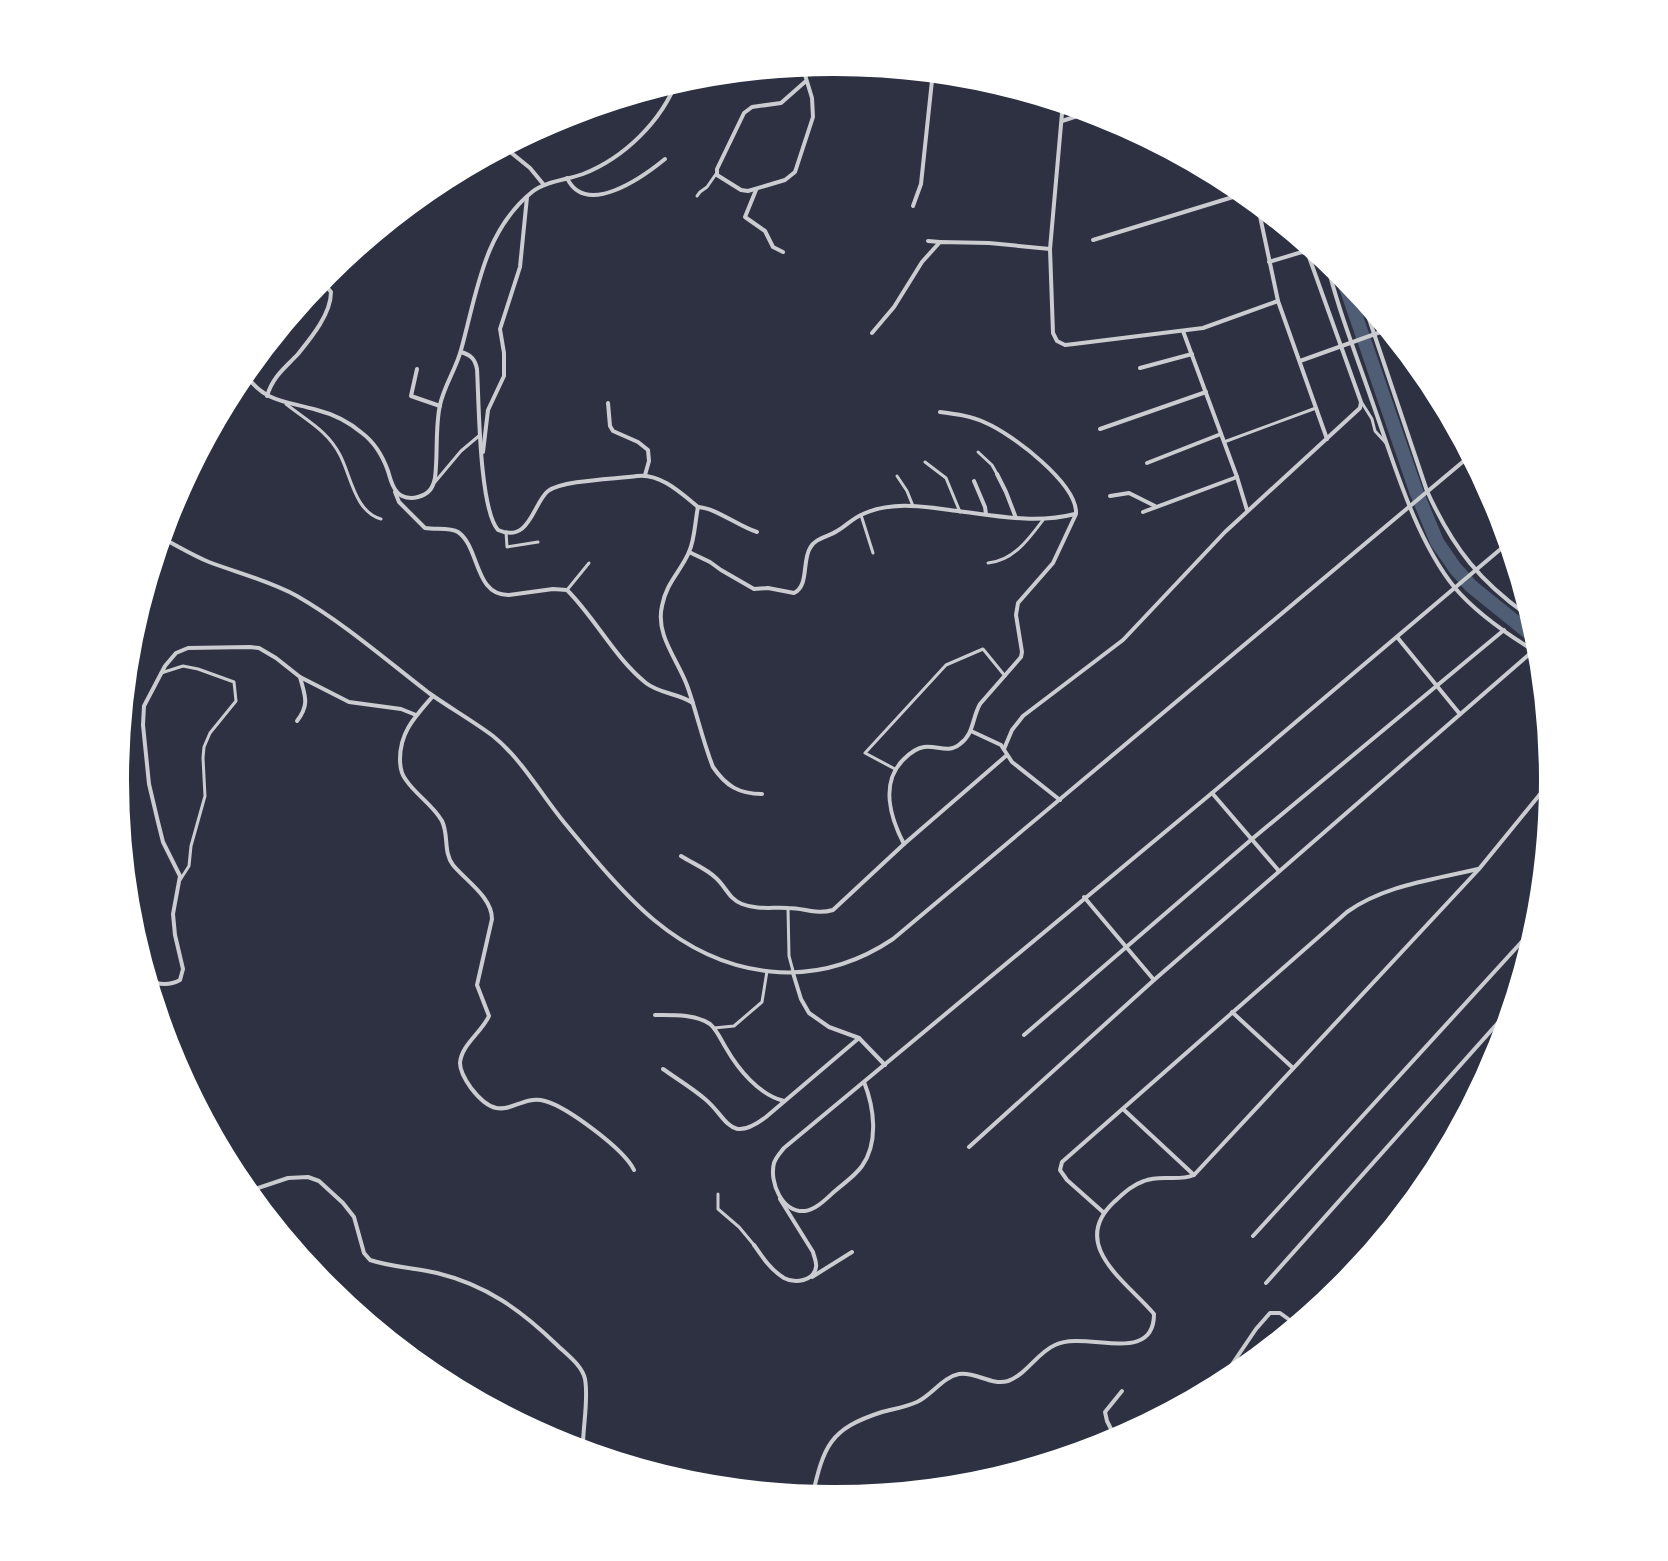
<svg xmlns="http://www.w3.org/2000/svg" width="1668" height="1561" font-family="'Times New Roman',serif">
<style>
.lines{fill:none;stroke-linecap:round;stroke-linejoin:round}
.river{stroke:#4f5d75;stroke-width:14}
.pedestrian{stroke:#caccd0;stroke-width:3}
.minor{stroke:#caccd0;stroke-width:4}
.rim{fill:none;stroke:#fff;stroke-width:8}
</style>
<rect width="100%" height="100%" fill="#2d3142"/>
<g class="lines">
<path class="river" d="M1340,270L1416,491L1437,542L1455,568L1471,586L1539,641"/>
<g class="pedestrian">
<path d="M697,196L700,192L707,187L716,174"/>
<path d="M1362,403L1372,419L1375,431L1386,443"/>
<path d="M286,404C306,420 328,431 340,455C351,476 355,512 381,519"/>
<path d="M1224,442L1316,408"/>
<path d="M978,452L992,465L997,474"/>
<path d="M925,462L946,478L960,512"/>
<path d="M897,476L907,491L913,506"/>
<path d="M435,482L461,451L480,435"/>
<path d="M861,515L873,553"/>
<path d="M506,532L507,547L538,542"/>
<path d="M988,563C1013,561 1028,540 1043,520"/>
<path d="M567,590L589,563"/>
<path d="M161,673L183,666L198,669L234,682L236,701L210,733L204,747L203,758L205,796L191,846L189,866L180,880"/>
<path d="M895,769L865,753L946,665L983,649L1005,676"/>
<path d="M788,908L789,956L793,971"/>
<path d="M714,1028L734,1026L762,1002L767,971"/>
<path d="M718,1194V1209L739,1227L754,1245"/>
</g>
<g class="minor">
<path d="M802,65L812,98L813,117L795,172L785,180L748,191L741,190L717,175V169L744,113L752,107L781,103L806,81"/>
<path d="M1063,102L1050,249L1053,333L1057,341L1065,345L1074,344L1203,328L1278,301"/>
<path d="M1062,121L1093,111"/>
<path d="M503,146L530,168L544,185"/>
<path d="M567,178C586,218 643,177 665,159"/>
<path d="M756,190L745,217L765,231L773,247L783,252"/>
<path d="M1257,202L1278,301L1327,439"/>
<path d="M913,206L921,184L933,71"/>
<path d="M1093,240L1246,193"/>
<path d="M928,241L940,242"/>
<path d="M1326,259C1337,307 1356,354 1372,401C1393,460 1415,539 1455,588C1478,615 1511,637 1541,655"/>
<path d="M1361,295L1427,491C1453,548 1480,583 1533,619"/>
<path d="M1183,331L1237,477L1247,510"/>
<path d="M872,333L894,307L922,262L940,242L989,243L1050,249"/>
<path d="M461,352C471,355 475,359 477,369C479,401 479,508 498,530C530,544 533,503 548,491C563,480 616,479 637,476C660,473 681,493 698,507"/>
<path d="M1300,361L1389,329"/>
<path d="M1140,368L1192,354"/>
<path d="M417,369L411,396L440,406"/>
<path d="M245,374C265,403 287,401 317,410C333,414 349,422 362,433C374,442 383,457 388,471C390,478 392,487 397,492C402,498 411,499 418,497C429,494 433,488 435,478C438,455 435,427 440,405C444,386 456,369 461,350C477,293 483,232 532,192C546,181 567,180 583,174C624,158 662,121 677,80"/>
<path d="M267,396C273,376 285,368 298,354C311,338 331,314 331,292L323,282L319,281"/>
<path d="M608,403L610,426L613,431L638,442L648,450L649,461L645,475"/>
<path d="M1100,429L1206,392"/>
<path d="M483,452L488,410L504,376V353L500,329L520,267L527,197"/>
<path d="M1147,463L1221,434"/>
<path d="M997,474L1006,492L1016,518"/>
<path d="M974,481L985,507L986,514"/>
<path d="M395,492L399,502L425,528C435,530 450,527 458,532C480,547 474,596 509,595L553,589L567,590C596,619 614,657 646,683C660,694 678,693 693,703"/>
<path d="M1110,496L1129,493L1155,506"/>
<path d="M698,507C695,521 695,539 689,552C681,571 666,583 662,606C655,636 679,661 688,688C697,714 703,742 713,767C726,786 739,794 762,794"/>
<path d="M698,507C716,508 738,526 757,532"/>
<path d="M1143,512L1237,477"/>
<path d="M160,537C176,545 192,555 209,562C238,573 270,581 297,596C344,623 386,660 429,693C450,708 473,721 493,736C523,760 543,798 568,827C592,856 625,896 654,920C725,979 814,992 893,939L1471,455"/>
<path d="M689,552L710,562L721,570L754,589L768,588L794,593C809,586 802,561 810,548C815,538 828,537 837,531C846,526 853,518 863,514C894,500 926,507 958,511C997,516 1036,524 1075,514"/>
<path d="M1397,637L1459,713"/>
<path d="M433,696C416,716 400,731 400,759C400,766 401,774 406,780C416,795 433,805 442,821C449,835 443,852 453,865C466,881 492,897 492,919L477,985L489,1016C482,1032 461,1045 460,1063C460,1072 466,1081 471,1088C503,1130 515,1093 545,1101C567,1107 624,1149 634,1170"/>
<path d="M297,721C310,704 305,696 300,677"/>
<path d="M971,731L1001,745L1012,762L1060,800"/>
<path d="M1004,749L1012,730L1023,716L1123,640L1225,532L1360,408L1361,402L1308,254L1302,252L1269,262"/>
<path d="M1212,793L1279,871"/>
<path d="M904,844C890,817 880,782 904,759C909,754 917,748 924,747C937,745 948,754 960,744C974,734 972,718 980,704L1021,657L1022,652L1016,615L1018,603L1053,563L1076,514C1078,484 1012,434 986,423C972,416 956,414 940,412"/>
<path d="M681,856C692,863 707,869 716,878C726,887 729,899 742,904C757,910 772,907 788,908C805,908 816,915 833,910L904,844L1007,755"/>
<path d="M1084,897L1154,980"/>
<path d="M793,973L801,999L809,1013L829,1027L859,1038L885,1065"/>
<path d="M146,978C157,985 169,986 180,980L183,969L175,935L173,914L180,876L163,842L158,822L149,784L143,725L144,706L165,666L176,653L188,648L250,647L259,648L276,658L300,677L349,702L401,709L416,715"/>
<path d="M1232,1012L1293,1068"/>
<path d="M655,1015C673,1015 695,1014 710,1024C717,1030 721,1040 726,1048C738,1069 759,1095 784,1101"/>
<path d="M1024,1035L1252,839L1504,630"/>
<path d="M663,1069C677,1079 692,1088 705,1099C728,1118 729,1145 766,1117L859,1038"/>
<path d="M864,1082C874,1107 879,1142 862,1166C855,1176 844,1183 835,1191C827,1198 816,1210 805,1211C782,1213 769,1182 774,1163C776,1157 780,1153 784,1148L1212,793L1509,542"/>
<path d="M1123,1109L1194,1175"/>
<path d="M969,1147L1154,980L1533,651"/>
<path d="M246,1192L288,1178L308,1177L319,1181L343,1203L354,1217L364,1253L370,1260C391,1267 415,1268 437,1273C486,1285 521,1310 556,1344C566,1354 582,1365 585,1379C589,1401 582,1429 583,1452"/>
<path d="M1103,1212L1067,1180L1060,1170L1062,1162L1347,912C1385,885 1433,880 1478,869"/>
<path d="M1253,1236L1538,924"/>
<path d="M754,1245C763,1258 771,1270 784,1278C795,1284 814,1281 816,1267C817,1262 814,1257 813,1252L780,1199"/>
<path d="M812,1277L852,1252"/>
<path d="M1266,1283L1513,1006"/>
<path d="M1216,1388L1256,1329L1270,1313H1280L1298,1326"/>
<path d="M1117,1441L1107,1421L1105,1412L1122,1391"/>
<path d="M812,1497C824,1446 829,1429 882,1412C893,1409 906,1407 917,1402C932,1395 943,1377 959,1374C975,1371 991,1386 1008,1381C1027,1374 1037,1353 1055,1345C1086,1330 1154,1366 1154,1314C1127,1282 1068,1245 1114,1202C1123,1194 1132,1185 1144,1181C1161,1174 1177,1182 1194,1175L1479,869L1541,793L1553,784"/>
</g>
</g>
<path d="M0 0H1668V1561H0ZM833 72H835A708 708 0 0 1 1543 780V781A708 708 0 0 1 835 1489H833A708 708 0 0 1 125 781V780A708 708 0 0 1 833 72Z" fill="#fff" fill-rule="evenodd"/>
<path class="rim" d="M833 72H835A708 708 0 0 1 1543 780V781A708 708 0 0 1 835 1489H833A708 708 0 0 1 125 781V780A708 708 0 0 1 833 72Z"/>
</svg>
